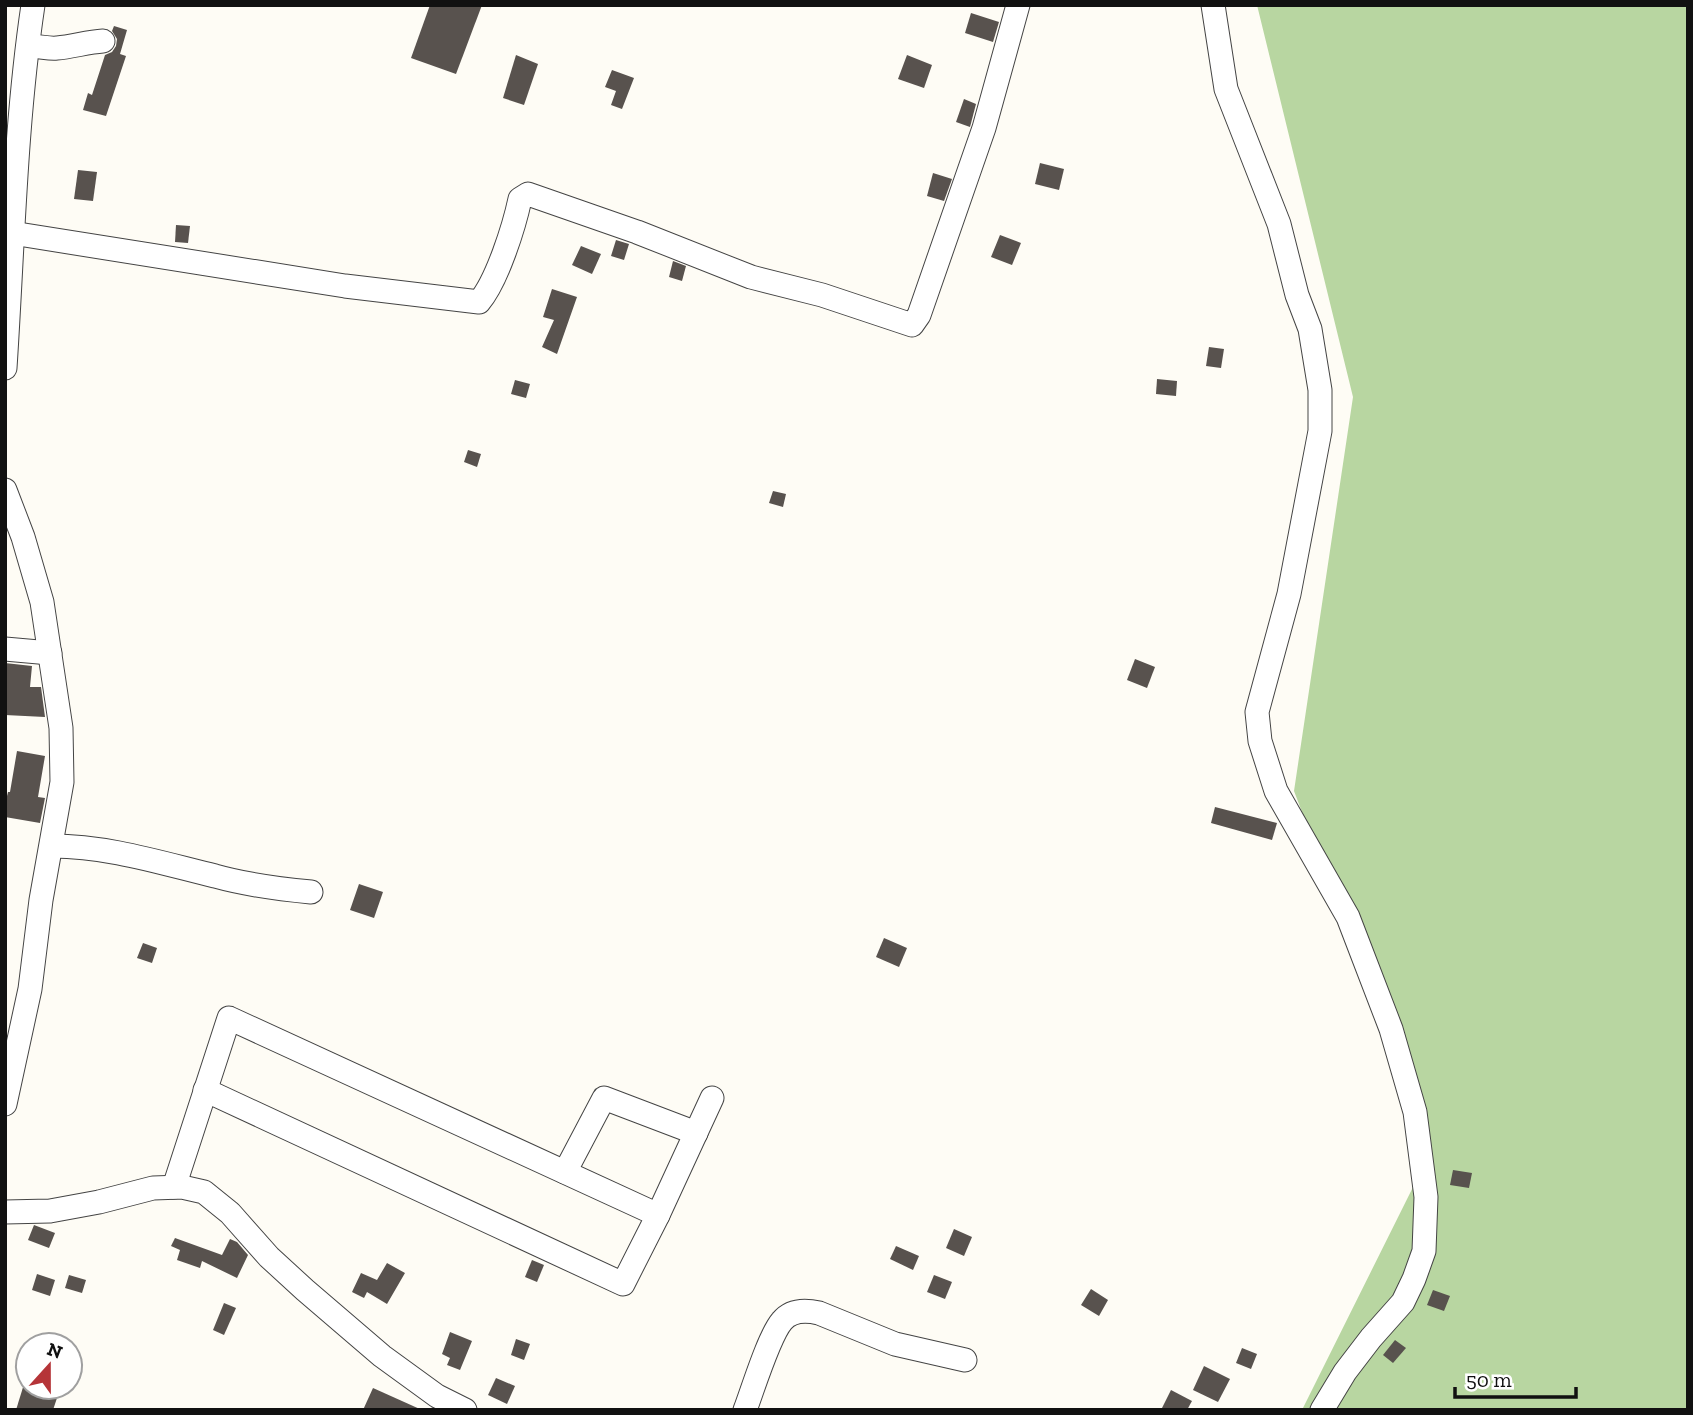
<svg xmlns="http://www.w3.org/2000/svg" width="1693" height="1415" font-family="'Zilla Slab',serif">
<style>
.forest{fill:#b8d6a1}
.building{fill:#58524e}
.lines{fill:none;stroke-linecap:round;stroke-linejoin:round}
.minor-casing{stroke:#444;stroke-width:25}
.minor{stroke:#fff;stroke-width:23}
</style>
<rect width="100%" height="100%" fill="#fefcf5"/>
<path class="forest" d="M1257,5H1688V1410H1302L1431,1151L1294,791L1353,397Z"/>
<g class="building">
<path d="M430,5H482L456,74L411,58Z"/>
<path d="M971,13L999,22L993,42L965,33Z"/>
<path d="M114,26L127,30L120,54L126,56L106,116L83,110L88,93L92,95L105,55L112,52L116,46L117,39L112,31Z"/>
<path d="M516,55L538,64L524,105L503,98Z"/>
<path d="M907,55L932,65L924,88L898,79Z"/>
<path d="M612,70L634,78L622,109L611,105L616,91L605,87Z"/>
<path d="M964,99L976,104L970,127L956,122Z"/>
<path d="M1040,163L1064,169L1059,190L1035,184Z"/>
<path d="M78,170L97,172L93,201L74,199Z"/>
<path d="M933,173L952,179L944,201L927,196Z"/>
<path d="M176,225L190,226L188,243L175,242Z"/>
<path d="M1000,235L1021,243L1012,265L991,257Z"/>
<path d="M616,240L629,244L624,260L611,256Z"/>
<path d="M581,246L601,254L592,274L572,265Z"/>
<path d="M673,261L686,266L682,281L669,277Z"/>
<path d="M552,289L577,297L557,354L542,347L554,320L543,317Z"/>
<path d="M1209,347L1224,349L1221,368L1206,366Z"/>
<path d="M1157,379L1177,381L1176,396L1156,394Z"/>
<path d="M515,380L530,384L526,398L511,394Z"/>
<path d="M468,450L481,454L477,467L464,462Z"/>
<path d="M773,491L786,494L783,507L769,503Z"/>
<path d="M1135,659L1155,667L1147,688L1127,680Z"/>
<path d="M5,663L32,666L30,687H41L45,717L5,715Z"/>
<path d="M17,751L45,756L38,797L45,798L40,823L5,817V804L8,792H10Z"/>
<path d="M1215,807L1277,823L1272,840L1211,823Z"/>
<path d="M359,884L383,892L374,918L350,910Z"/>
<path d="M884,938L907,948L899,967L876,957Z"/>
<path d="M143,943L157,948L152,963L137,958Z"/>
<path d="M1453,1170L1472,1173L1469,1188L1450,1185Z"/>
<path d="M34,1225L55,1233L49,1248L28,1240Z"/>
<path d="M954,1229L972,1237L964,1256L946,1248Z"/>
<path d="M175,1238L222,1255L230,1239L237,1242L248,1255L237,1278L202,1261L200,1268L177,1260L180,1250L171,1246Z"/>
<path d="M896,1246L919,1256L913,1270L890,1259Z"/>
<path d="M532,1260L544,1265L537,1282L525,1277Z"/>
<path d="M387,1263L405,1273L387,1304L367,1292L364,1298L352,1292L361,1273L377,1280Z"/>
<path d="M37,1274L55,1280L50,1296L32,1290Z"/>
<path d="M69,1275L86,1280L82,1293L65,1288Z"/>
<path d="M934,1275L952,1282L945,1299L927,1292Z"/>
<path d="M1091,1289L1108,1300L1099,1316L1081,1305Z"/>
<path d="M1433,1290L1450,1296L1444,1311L1427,1305Z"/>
<path d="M224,1303L236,1308L224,1335L213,1330Z"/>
<path d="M450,1332L472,1341L460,1370L447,1365L450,1358L442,1354Z"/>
<path d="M516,1339L530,1344L524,1360L511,1355Z"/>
<path d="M1395,1340L1406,1348L1393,1363L1383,1355Z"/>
<path d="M1242,1348L1257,1354L1251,1369L1236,1363Z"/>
<path d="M1204,1366L1230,1379L1218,1402L1193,1390Z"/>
<path d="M496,1378L515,1386L507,1404L488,1395Z"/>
<path d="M24,1384L58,1395L53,1410H16Z"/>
<path d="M373,1388L422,1410H363Z"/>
<path d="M1171,1390L1192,1401L1187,1410H1161Z"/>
</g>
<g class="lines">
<g class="minor-casing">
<g id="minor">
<path d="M1213,5L1226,89L1279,224L1297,295L1310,329L1320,390V431L1289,594L1257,712L1260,741L1276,791L1348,917L1391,1029L1415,1112L1426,1197L1424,1251L1414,1279L1403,1302L1371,1338L1345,1372L1322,1410"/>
<path d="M28,47C38,45 46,49 57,48C72,47 87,42 103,41"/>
<path d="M12,233L345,286L479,302C497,281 514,227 520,199L528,194L637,232L751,277L822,295L912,325L919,315L984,128L1018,5"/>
<path d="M5,368C13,247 15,126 33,5"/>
<path d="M5,490L23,537L42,602L61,728L62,782L41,900L30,989L5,1104"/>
<path d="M5,649L50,653"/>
<path d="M52,846C108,846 161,863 215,876C247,885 279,889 311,892"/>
<path d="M205,1090L623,1284L658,1215"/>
<path d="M565,1172L604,1098L696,1133"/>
<path d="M174,1187L229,1018L658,1215L712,1098"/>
<path d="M5,1212L50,1211L99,1202L153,1188L182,1187L204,1192L230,1213L269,1257L305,1290L382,1356L437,1396L465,1410"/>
<path d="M745,1410C753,1389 769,1336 782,1321C791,1310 806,1310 819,1313L895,1344L965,1360"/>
</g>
</g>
<use href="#minor" class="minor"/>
</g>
<rect width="1693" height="1415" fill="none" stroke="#111111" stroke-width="14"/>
<g transform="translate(49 1366) rotate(21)"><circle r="33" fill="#ffffff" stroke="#a0a0a0" stroke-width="2"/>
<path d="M0-5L12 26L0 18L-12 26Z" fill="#b53438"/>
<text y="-10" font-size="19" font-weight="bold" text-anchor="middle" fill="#111111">N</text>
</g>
<path d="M1455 1387v10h121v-10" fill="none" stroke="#111111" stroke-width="3.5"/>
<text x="1466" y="1387" font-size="21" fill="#111111" stroke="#ffffff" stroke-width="5" paint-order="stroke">50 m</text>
</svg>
